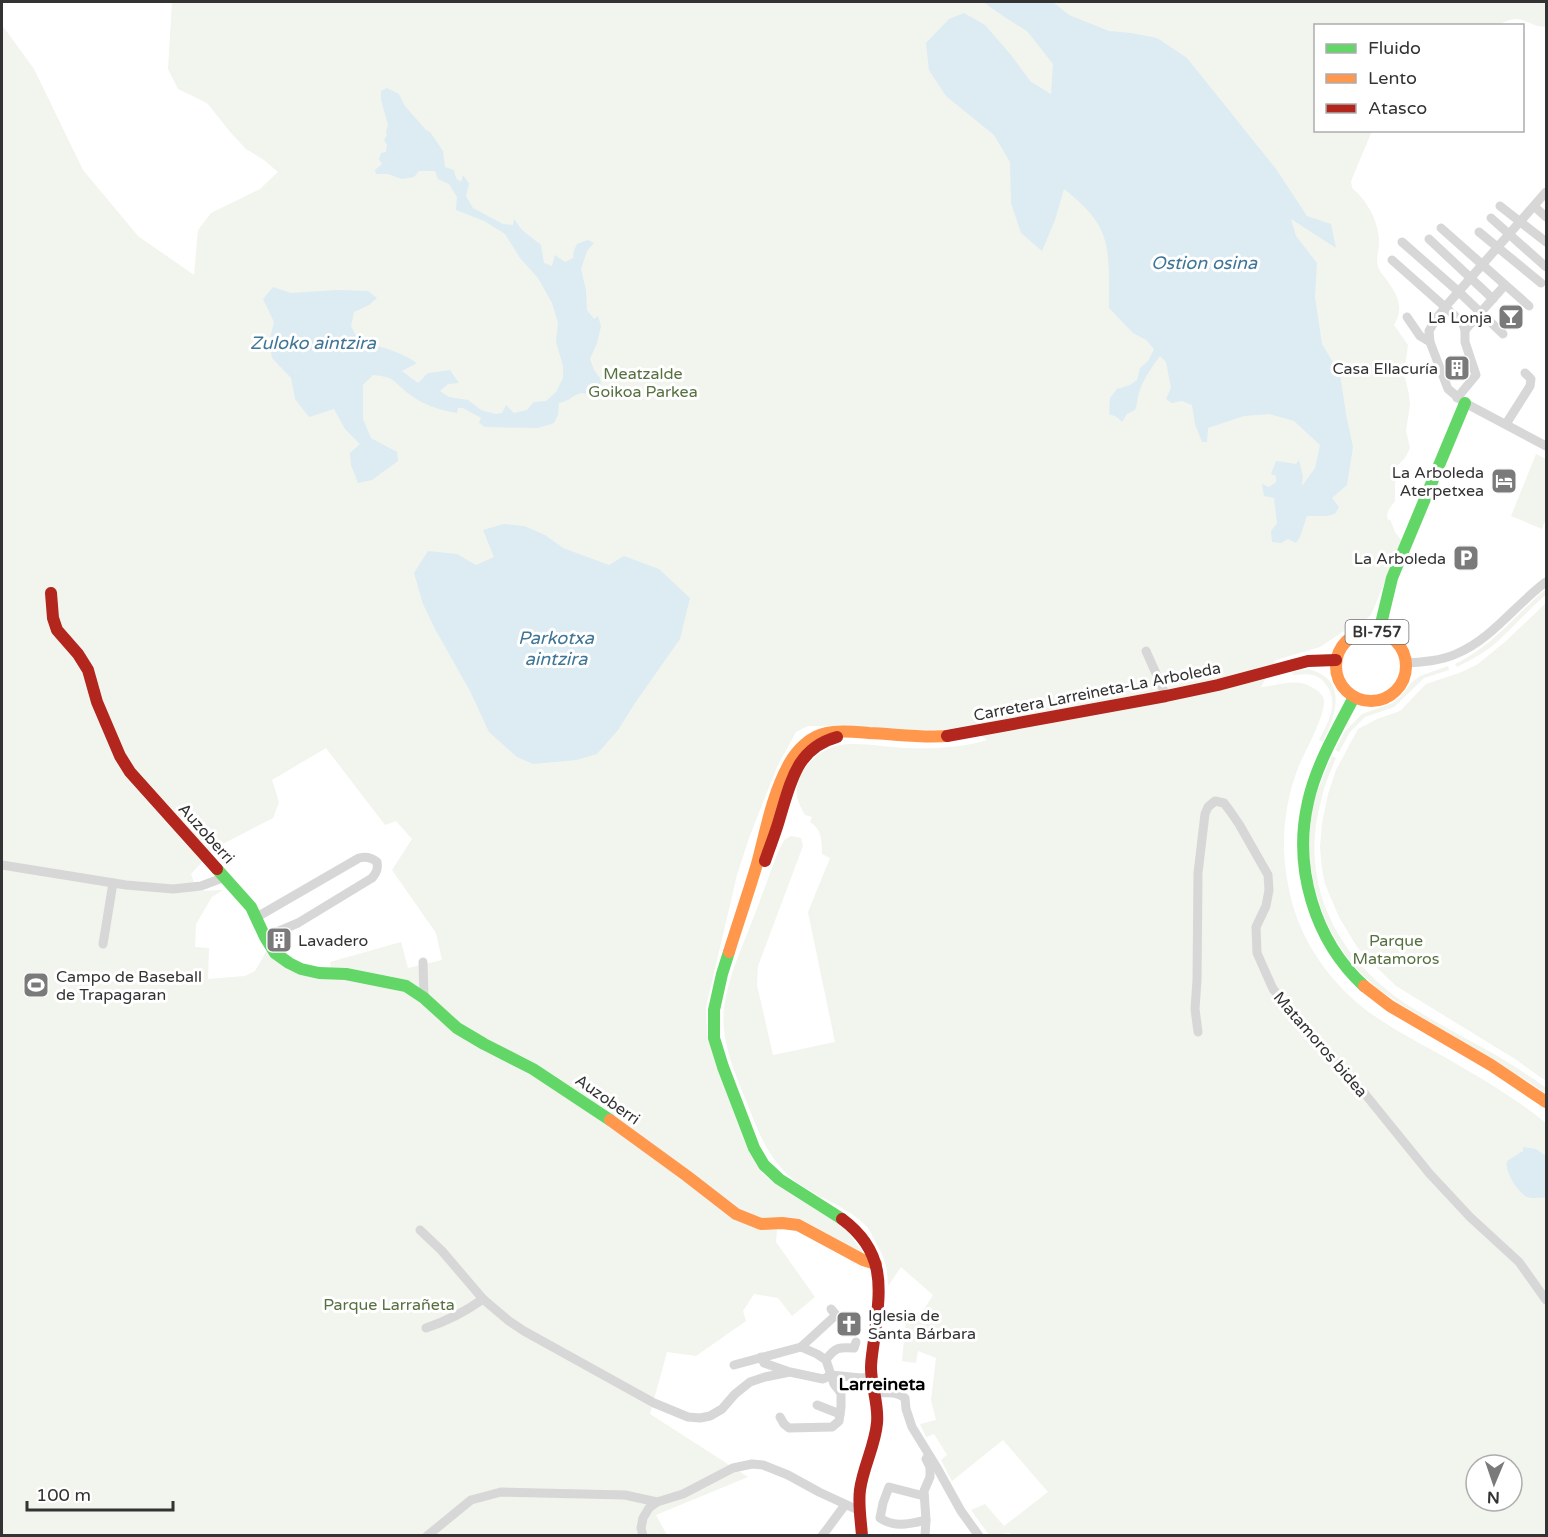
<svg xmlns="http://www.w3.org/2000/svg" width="1548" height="1537" font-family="'Varela Round',sans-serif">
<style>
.green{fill:#f1f5ed;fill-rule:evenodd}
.water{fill:#ddebf3}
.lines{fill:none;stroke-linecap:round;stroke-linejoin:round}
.street{stroke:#d7d7d7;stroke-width:9}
.fast{stroke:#63d668;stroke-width:12}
.slow{stroke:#ff974d;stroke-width:12}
.jam{stroke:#b3261e;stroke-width:12}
.labels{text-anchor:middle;stroke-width:6;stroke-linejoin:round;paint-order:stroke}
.shield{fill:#fff;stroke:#707070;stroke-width:1.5}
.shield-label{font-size:15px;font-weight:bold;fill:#333}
.poi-label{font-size:16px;fill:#333;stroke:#fff;text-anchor:end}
.park-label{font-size:16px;fill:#56703f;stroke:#fff}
.street-label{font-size:16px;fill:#333;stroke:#fff}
.water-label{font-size:18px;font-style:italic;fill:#3f7597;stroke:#fff}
.neighbourhood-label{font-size:18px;font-weight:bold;fill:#000;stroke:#fff}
</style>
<rect width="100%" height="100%" fill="#fff"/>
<g class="green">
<path d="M172,2H1546V26C1535,29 1527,19 1516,19C1509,19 1502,23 1496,26H1316V130L1372,131L1351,181L1352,188C1368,201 1380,224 1379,245C1378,253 1376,259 1378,267C1380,272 1383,275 1386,279C1397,294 1405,307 1394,325L1408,345L1404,374L1409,394L1410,405L1406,431L1410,448L1405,458L1397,466L1395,484V501L1389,509L1387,515L1388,521L1390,519L1395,532L1402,541L1371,615L1365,620L1353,625L1320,647L1276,660L1261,687C1278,686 1297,677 1313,688C1317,690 1321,693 1323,697C1329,710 1304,753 1298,768C1281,813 1280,857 1292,902C1304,948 1337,991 1376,1017C1396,1031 1418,1042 1439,1054C1476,1075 1514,1097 1546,1123V1535L1017,1536L1009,1533L989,1535L971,1510L985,1504L1004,1526L1048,1492L1003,1440L952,1481L941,1460L947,1455L934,1434L926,1437L920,1424L936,1420L931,1400L936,1358L918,1351L916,1363L902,1361L907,1308L919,1317L933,1295L901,1267L888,1286C887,1266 886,1261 876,1243C873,1238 871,1232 867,1227C850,1208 819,1198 798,1183C772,1165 760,1137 749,1108C739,1083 727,1057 724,1030C720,998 737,959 749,929C759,904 768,878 778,852L785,839L791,836L801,838L803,846L758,966L757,985L773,1055L835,1042L808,912L830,858L822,854C822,842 822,829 810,822L812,817L805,815C802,810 799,804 797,798C793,775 814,753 835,746C854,741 885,747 904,748C932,749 961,748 987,740L968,727C915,735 862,726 808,726L796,732L777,767L749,838L737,875L706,1007L707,1034L716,1065L744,1140L757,1165L763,1174L777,1185L821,1210L836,1220L849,1233L865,1256L854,1264L838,1251L792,1229H777L776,1242L815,1297L792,1316L778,1298L754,1294L743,1311L746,1321L696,1356L667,1352L650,1414L748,1477L656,1515L667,1535H2V25L34,69L83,170L138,236L194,275L198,230L211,213L260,189L278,172L264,160L246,149L231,133L207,103L178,89L168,69ZM326,748L385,825L396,821L412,839L392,870L436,933L442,960L408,968L401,942L330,962L331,969L291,970L267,950L255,971L245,976L208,979L209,948L195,947L196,924L212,897L223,890L197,891L191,874L215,848L273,818L279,802L272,780ZM1476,1465H1512V1501H1476Z"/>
<path d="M1536,454L1546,459V518L1542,529L1511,516Z"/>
<path d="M1546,589V595C1529,609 1514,626 1498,641C1486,652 1471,660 1457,667L1455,664C1494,645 1514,616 1546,589Z"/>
<path d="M1546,603V1081L1515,1059L1396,986L1373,964L1357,947L1339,917L1325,884L1322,869L1320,847L1322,823L1328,794L1336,770L1358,729L1377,719L1400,711L1426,684L1462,672L1478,664L1506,641Z"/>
<path d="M1448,666L1449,670L1424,678L1394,707L1365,717L1350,732L1339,752L1335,750L1345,731L1362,714L1393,703L1400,697L1411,683L1420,676Z"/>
<path d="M1308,669C1349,679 1336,715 1323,742L1319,740C1328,723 1339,704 1327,686C1318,672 1307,674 1293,675L1292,672Z"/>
<path d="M1332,756L1336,758C1330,772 1324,786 1321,801C1298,883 1337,958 1406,1004C1452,1033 1503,1055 1546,1088V1095L1534,1085C1501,1065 1467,1044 1433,1024C1408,1008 1380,994 1359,971C1321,930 1304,873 1311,816C1314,795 1324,775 1332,756Z"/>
</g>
<g class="water">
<path d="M983,2H1053L1069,15L1109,31L1131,33L1157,38L1187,58L1276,169L1307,216L1331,224L1336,248L1291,219L1296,236L1317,263L1315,297L1322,344L1340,374L1346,414L1353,447L1347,485L1332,498L1339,507L1335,514L1327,516H1307L1300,537L1296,543L1288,539L1281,543L1272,542L1271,531L1277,523L1274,498L1264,496L1262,484L1269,487L1276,482V476L1271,474L1276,461L1296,464L1299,460L1303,476L1302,486L1315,468L1320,445L1294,421L1269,414L1244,416L1208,428L1207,442H1202L1195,424L1192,405L1182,401L1172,403L1166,399L1171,388L1166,362L1160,356C1152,367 1144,378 1140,390C1137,397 1138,403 1135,410L1127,414L1122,422L1117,417L1109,414L1110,398L1117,389L1130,385L1137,380L1140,368L1148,361L1154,349L1146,340L1133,333L1109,308C1109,286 1111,253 1102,232C1095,215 1078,200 1064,189L1055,220L1042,251L1021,233L1011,203L1010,162L994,135L946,96L929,70L926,43L949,19L964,13L985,25L1011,55L1030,81L1051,94L1053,64L1027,31L1003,16Z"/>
<path d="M387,88L399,94L405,106L426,130L430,132L443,151L445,167L454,170L456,178L461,182L463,175L469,184L466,196L473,208L503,224L513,225L514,219L522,230L541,245L544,263L552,266L555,255L565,262L573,258L574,250L577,244L588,240L594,243L587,251L581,269L586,290L587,310L594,319L598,316L601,326L597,343L590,359L594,370L600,378L602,390L596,396C573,388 577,399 559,403L558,415L554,423L538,428L485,427L479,423L481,418L463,408H458L457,413C441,411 422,404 409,394C392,381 396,377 373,375L363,385V419L371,438L397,452L398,461L372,480L358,483L351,465L350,453L360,444L345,429L334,409L309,417L295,399L291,378L272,358L269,342L274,322L263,299L273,287L291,293L337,290L368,291L377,298L369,305L354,312L351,326L359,342C380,346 399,351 417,363L402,371L418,383L428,373L450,370L459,383L448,384L440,391L449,397L468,400L481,410L495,414L502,413L506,405L514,413L527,410L534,402L546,401L556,392L563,378V366L556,342L558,323L552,303L538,278L520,258L505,234L484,221L456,210L457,197L449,184L438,179L435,171H419L414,177L402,179L388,174H376L375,170L382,164L379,159L381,153L386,152L387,145L384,140L387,135L386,131L388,125L381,100V91Z"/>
<path d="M504,524L524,526L545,535L563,548L609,565L624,556L659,569L690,598L680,639L635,703L618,730L597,754L576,760L533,764L517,757L489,732L470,691L435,629L423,604L414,573L428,551L457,554L476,565L494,557L483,530Z"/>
<path d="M1523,1147L1536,1149L1546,1156V1198C1540,1197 1533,1199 1527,1197C1518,1193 1504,1171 1507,1161L1523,1151Z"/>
</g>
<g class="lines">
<g class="street">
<path d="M1546,192L1446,306L1436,319L1429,331L1430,342L1448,389L1465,403L1546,446"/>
<path d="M1500,206L1546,242"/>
<path d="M1535,207L1546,217"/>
<path d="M1491,218L1546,267"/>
<path d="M1441,228L1529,306"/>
<path d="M1479,232L1541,283"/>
<path d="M1429,239L1493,299"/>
<path d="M1402,242L1459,292L1503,334"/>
<path d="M1392,260L1462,322L1465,330V342L1476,375L1457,398"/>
<path d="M1407,317L1420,336L1430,342"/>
<path d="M1465,330L1505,285"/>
<path d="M1506,424L1530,386L1531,379L1525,373"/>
<path d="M1146,651L1166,696"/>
<path d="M1406,663C1423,662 1440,661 1456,654C1492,639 1516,604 1546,582"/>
<path d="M2,865L126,885L173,889L201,886L225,877"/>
<path d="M257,917L359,858C366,856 371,857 377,862C378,869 377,872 372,878L298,923L265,937"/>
<path d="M103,944L113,883"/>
<path d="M423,962L424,998"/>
<path d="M1198,1032L1195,1009L1197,980L1198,873L1205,814L1208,807L1215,801L1224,803L1230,811L1239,824L1268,875L1269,890L1266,906L1256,927L1257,953L1273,989L1325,1051L1365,1094L1429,1173L1470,1217L1519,1262L1546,1300"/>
<path d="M420,1230L442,1251L483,1299L509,1321L524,1331L654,1403L688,1417L700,1418L710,1416L722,1409L735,1394L750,1382L765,1377L790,1372L823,1379L831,1375L861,1378L872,1377"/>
<path d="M426,1328C447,1321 465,1312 483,1299"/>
<path d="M801,1347L836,1315L831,1309"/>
<path d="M761,1357L764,1363L787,1371"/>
<path d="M826,1360C835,1347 839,1347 854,1348L856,1342"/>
<path d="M734,1365L801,1347L817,1354L826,1360L834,1384L841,1393V1407L839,1421L832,1427L789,1428L784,1424L780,1417"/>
<path d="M876,1393C886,1393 896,1391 905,1398L906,1409L912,1427L936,1466L961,1511L979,1536"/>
<path d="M817,1405L840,1414"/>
<path d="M924,1496L889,1487L883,1503L880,1518C895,1528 909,1524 926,1520"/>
<path d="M427,1536L471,1500L501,1492L625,1495L657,1502"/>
<path d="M643,1536L641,1528L643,1518L649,1508L657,1502L683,1494L733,1468L752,1464L763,1465L788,1475L819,1492L860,1511"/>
<path d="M822,1536L845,1505"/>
<path d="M925,1536L926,1520L924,1491L930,1477V1467L926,1459L928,1456"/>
</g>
<g class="fast">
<path d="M1379,632L1392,578L1465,403"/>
<path d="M1354,697C1337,730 1316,765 1308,802C1293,867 1314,940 1364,986"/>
<path d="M217,869L251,907L265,937L275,953L289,963L301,969L319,973L346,974L406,986L424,998L457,1028L484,1044L533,1069L610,1120"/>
<path d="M729,952L722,974L714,1010V1038L723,1067L754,1148L764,1165L779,1179L842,1219"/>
</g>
<g class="slow">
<circle cx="1371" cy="666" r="35"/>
<path d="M729,952C738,923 748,894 757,864C766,830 772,795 789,764C797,749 811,736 827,733C840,730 856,732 869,733C895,734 921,738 947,736"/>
<path d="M1364,986L1390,1006L1491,1065L1546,1102"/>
<path d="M610,1120L687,1176L736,1214L761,1224L782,1223L798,1225L863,1260L876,1264"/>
</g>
<g class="jam">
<path d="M51,593L53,618L57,630L78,654L88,670L97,702L120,756L130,772L217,869"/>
<path d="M947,736L1166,696L1218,685L1308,661L1336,660"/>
<path d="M765,861C770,846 776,832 780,817C791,781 797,748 837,737"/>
<path d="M842,1219C888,1253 880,1291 874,1340C873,1349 871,1359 871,1368C871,1386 879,1404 877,1423C875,1446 863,1467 860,1490C858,1504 861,1521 862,1536"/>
</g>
</g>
<defs>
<g id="bar-square" transform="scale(1.35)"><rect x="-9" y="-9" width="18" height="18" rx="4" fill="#7a7a7a" stroke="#fff"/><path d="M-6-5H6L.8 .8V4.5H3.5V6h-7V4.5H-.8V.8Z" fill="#fff"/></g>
<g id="building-square" transform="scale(1.35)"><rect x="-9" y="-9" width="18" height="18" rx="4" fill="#7a7a7a" stroke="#fff"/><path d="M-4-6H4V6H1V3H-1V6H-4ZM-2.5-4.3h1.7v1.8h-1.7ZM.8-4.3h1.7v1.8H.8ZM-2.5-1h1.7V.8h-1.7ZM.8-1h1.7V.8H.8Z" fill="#fff"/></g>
<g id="hotel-square" transform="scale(1.35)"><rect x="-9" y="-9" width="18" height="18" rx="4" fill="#7a7a7a" stroke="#fff"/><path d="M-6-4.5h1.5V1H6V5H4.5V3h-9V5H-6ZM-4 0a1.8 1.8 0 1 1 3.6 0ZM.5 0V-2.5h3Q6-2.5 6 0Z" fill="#fff"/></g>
<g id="parking-square" transform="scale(1.35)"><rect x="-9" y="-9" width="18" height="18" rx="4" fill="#7a7a7a" stroke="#fff"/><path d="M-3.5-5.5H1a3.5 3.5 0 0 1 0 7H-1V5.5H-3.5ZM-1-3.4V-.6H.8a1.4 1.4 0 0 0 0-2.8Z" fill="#fff"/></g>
<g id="stadium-square" transform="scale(1.35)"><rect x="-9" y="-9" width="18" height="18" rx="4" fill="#7a7a7a" stroke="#fff"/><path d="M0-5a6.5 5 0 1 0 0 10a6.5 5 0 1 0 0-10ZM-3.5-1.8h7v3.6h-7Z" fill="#fff"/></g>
<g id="church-square" transform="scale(1.35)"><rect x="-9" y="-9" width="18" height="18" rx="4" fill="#7a7a7a" stroke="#fff"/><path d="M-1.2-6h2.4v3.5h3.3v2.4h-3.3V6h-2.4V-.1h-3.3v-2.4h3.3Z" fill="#fff"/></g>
</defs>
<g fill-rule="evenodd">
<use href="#bar-square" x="1511" y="317"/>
<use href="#building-square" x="1457" y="368"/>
<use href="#hotel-square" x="1504" y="481"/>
<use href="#parking-square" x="1466" y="558"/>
<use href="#building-square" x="279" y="940"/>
<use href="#stadium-square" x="36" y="985"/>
<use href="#church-square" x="849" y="1324"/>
</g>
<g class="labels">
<rect class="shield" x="1345.5" y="620" width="63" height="24" rx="4.5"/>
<g class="shield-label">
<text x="1377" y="637">BI-757</text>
</g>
<g class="poi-label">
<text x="1492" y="323">La Lonja</text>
<text x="1438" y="374">Casa Ellacuría</text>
<text x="1484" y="478">La Arboleda<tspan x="1484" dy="18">Aterpetxea</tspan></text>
<text x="1446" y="564">La Arboleda</text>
<text x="298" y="946" text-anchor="start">Lavadero</text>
<text x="56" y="982" text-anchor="start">Campo de Baseball<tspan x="56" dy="18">de Trapagaran</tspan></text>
<text x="868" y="1321" text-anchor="start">Iglesia de<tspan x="868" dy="18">Santa Bárbara</tspan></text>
</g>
<g class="park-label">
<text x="643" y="379">Meatzalde<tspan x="643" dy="18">Goikoa Parkea</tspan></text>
<text x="1396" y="946">Parque<tspan x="1396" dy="18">Matamoros</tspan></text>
<text x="389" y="1310">Parque Larrañeta</text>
</g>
<g class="street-label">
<text transform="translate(1097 691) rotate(-11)" y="6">Carretera Larreineta-La Arboleda</text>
<text transform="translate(207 833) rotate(48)" y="6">Auzoberri</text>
<text transform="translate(1321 1044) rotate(49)" y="6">Matamoros bidea</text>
<text transform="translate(608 1099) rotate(35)" y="6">Auzoberri</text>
</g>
<g class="water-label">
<text x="1204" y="269">Ostion osina</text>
<text x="313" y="349">Zuloko aintzira</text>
<text x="556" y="644">Parkotxa<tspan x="556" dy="21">aintzira</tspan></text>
</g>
<g class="neighbourhood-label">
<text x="882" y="1390">Larreineta</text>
</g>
</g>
<rect width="1548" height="1537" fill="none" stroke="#333333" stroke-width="6"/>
<rect x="1314" y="24" width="210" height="108" fill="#ffffff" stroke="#adadad" stroke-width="1.5"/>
<rect x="1326" y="44" width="30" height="9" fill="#63d668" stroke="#adadad" stroke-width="1.5"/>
<text x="1368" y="54" font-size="18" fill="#333333">Fluido</text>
<rect x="1326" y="74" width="30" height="9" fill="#ff974d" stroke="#adadad" stroke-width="1.5"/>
<text x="1368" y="84" font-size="18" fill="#333333">Lento</text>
<rect x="1326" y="104" width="30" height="9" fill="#b3261e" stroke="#adadad" stroke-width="1.5"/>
<text x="1368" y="114" font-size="18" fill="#333333">Atasco</text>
<g transform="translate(1494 1483) rotate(182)"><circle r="28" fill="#ffffff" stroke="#adadad" stroke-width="1.5"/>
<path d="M0-4.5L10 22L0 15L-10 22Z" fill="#7a7a7a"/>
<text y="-9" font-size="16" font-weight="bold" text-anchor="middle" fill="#333333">N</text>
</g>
<path d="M27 1501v9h146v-9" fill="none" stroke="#333333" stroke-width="3"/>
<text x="36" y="1501" font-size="18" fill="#333333" stroke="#ffffff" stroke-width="4.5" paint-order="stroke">100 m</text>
</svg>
